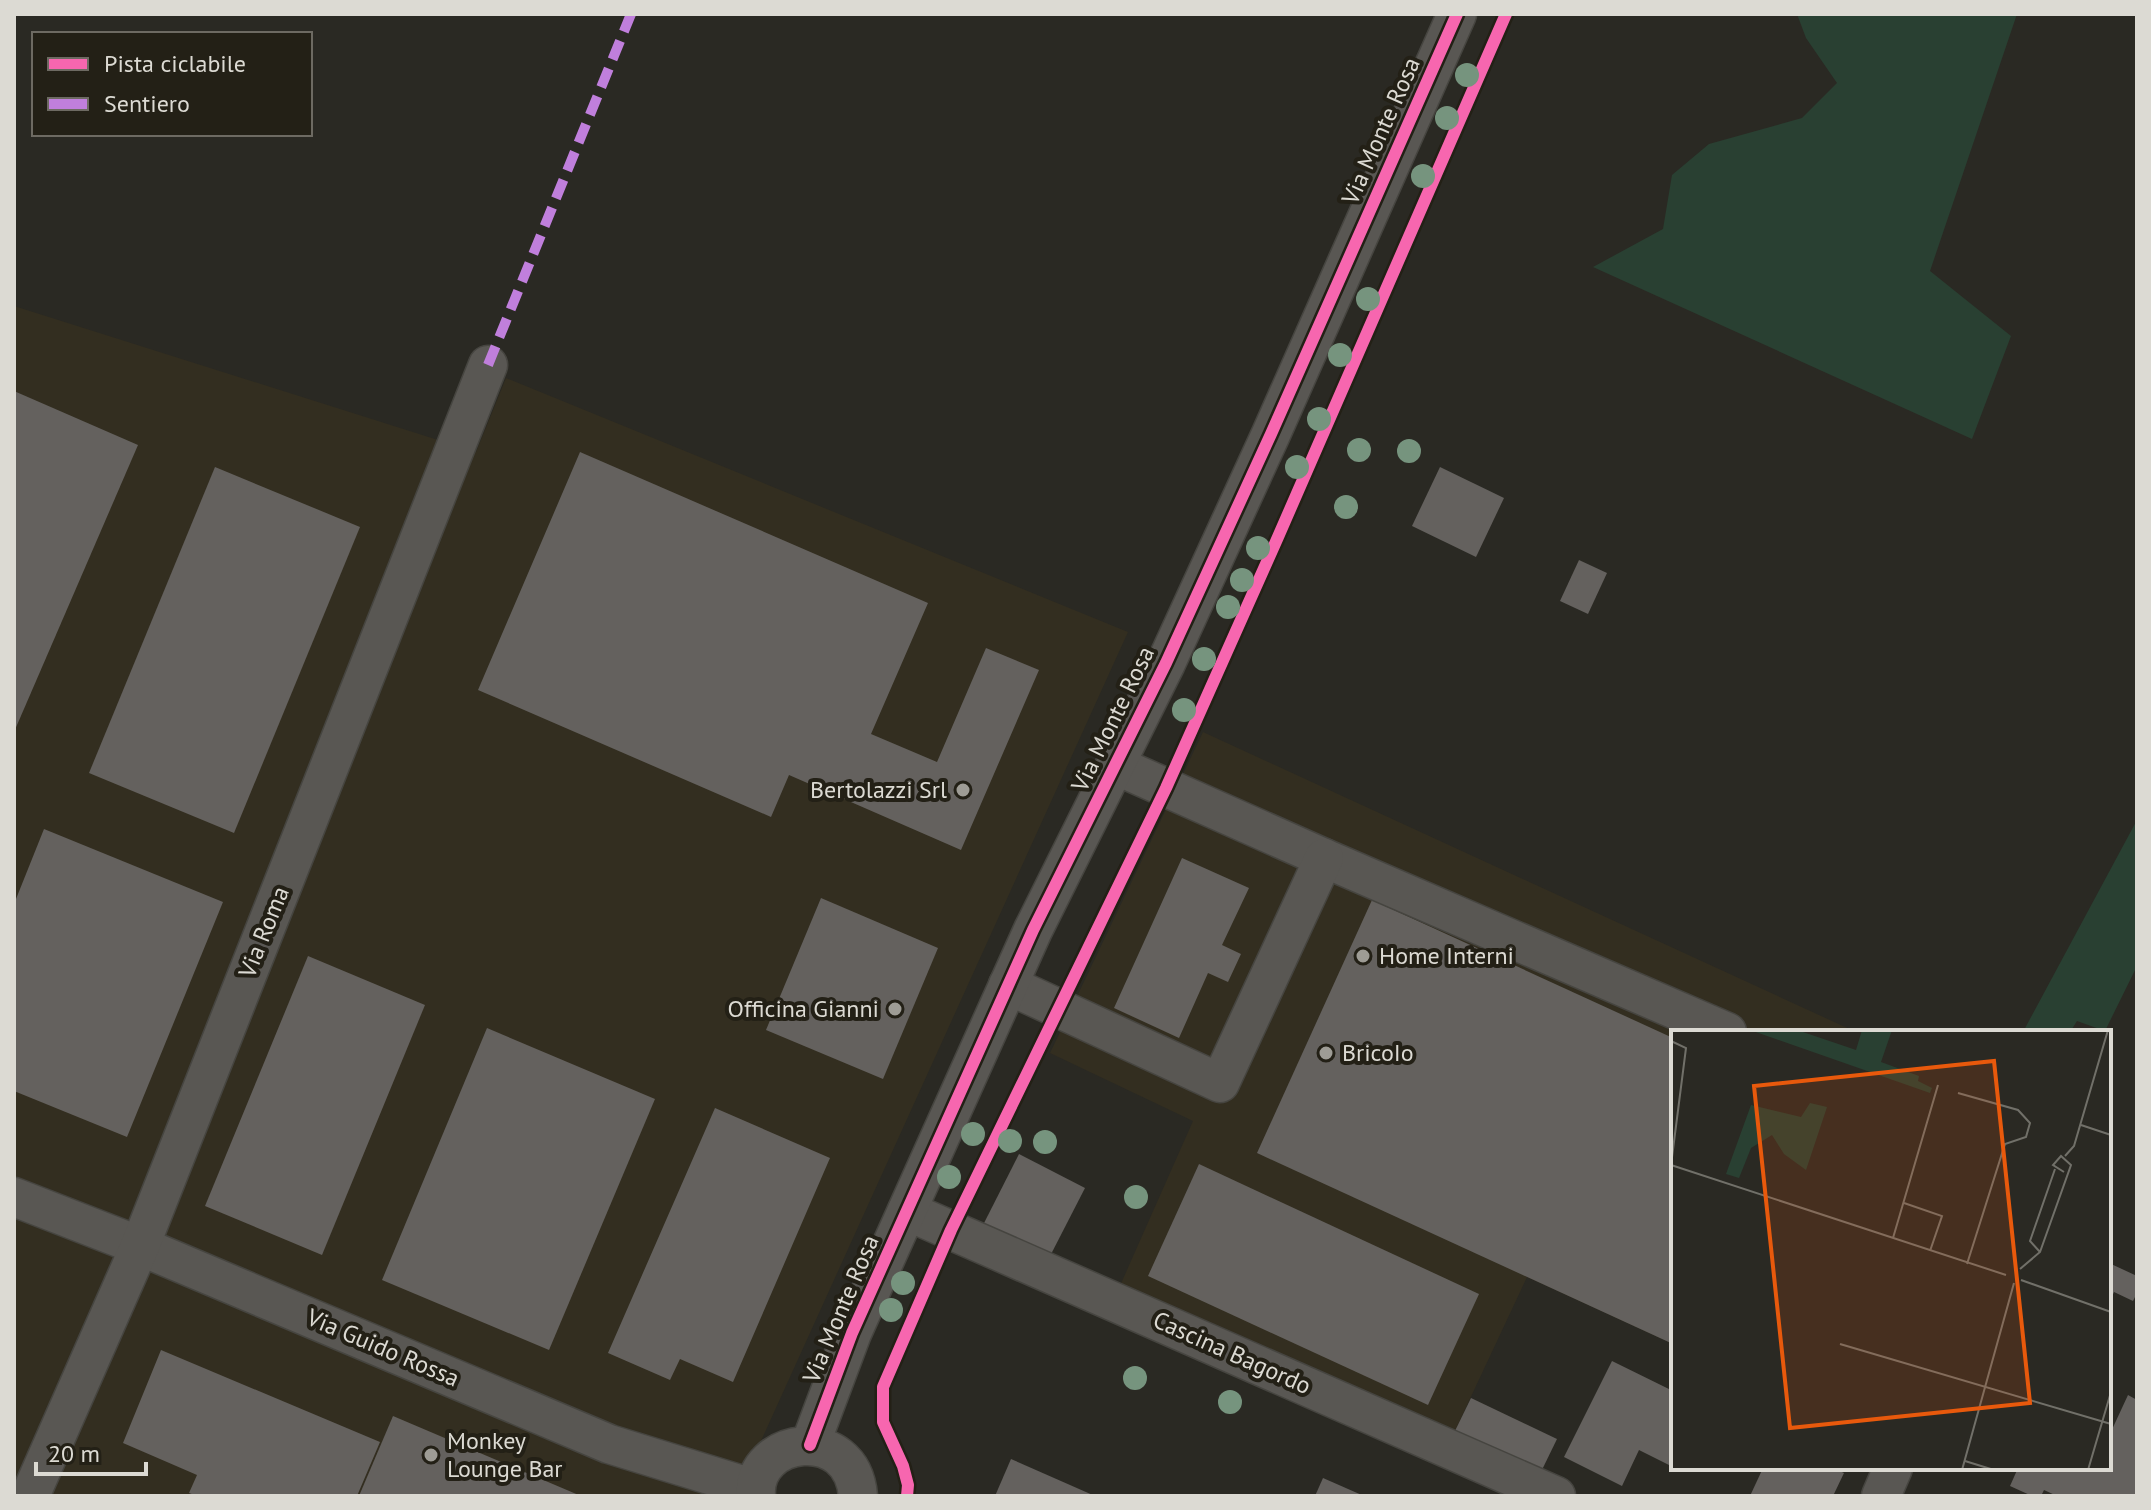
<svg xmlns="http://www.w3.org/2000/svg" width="2151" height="1510" font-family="'PT Sans',sans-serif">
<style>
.built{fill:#332e20}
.green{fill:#294032}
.building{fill:#64615e}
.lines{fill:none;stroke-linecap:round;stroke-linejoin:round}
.minor-casing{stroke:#464540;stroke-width:41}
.minor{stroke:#595753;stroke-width:38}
.quiet{stroke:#c07fdc;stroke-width:10;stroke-dasharray:20 10;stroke-linecap:butt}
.cycleway-casing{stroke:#232016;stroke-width:17}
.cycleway{stroke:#f766af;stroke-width:12}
.tree{fill:#76947e}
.poi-dot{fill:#9e9c95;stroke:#232016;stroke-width:3}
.labels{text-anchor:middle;stroke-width:8;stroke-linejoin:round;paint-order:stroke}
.street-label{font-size:24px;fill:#dcdad3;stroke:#232016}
.poi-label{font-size:24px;fill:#dcdad3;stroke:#232016;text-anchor:start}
.inset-road{fill:none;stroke:#717069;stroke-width:2}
.view{fill:#e8590c;fill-opacity:0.15;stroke:#e8590c;stroke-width:4}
.inset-edge{fill:none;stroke:#dcdad3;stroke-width:4}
</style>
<rect width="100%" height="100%" fill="#2a2923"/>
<g class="built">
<path d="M14,306L476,452L506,378L1128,632L736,1496H14Z"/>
<path d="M1203,732L1856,1032H1673V1344L1527,1277L1453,1435L1119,1288L1193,1121L1050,1053Z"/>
</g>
<g class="green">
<path d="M1797,14H2017L1930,271L2011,336L1972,439L1593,267L1663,229L1672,175L1709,144L1802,118L1837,83L1806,38Z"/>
<path d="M2137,820V966L2105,1031L2077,1021L2070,1032H2023Z"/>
</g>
<g class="building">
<path d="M14,391L138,445L14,732Z"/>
<path d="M580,452L928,603L871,734L937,762L986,648L1039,670L961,850L789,775L771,817L478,690Z"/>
<path d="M215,467L360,527L234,833L89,773Z"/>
<path d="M1440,467L1504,498L1476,557L1412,526Z"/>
<path d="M1579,560L1607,573L1588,614L1560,601Z"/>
<path d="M44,829L223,902L127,1137L14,1091V904Z"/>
<path d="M1182,858L1249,888L1222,945L1241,954L1228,982L1208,973L1179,1038L1114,1008Z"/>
<path d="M821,898L938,948L883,1079L766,1030Z"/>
<path d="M1372,900L1673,1038V1344L1257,1153Z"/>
<path d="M308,956L425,1005L322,1255L205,1206Z"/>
<path d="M487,1028L655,1099L549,1350L382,1280Z"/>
<path d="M715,1108L830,1158L733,1382L680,1359L670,1380L608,1353Z"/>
<path d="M1019,1154L1085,1188L1047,1262L981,1229Z"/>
<path d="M1199,1164L1479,1294L1428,1405L1148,1276Z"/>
<path d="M2109,1263L2137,1276V1293L2133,1301L2114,1292L2109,1303Z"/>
<path d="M161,1350L380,1442L357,1496H197L189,1493L197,1475L123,1443Z"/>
<path d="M1612,1361L1673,1391V1467L1639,1450L1622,1486L1564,1457Z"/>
<path d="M2128,1395L2137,1400V1496H2057L2044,1490L2041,1496H2032L2010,1486L2018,1468H2109V1436Z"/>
<path d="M1471,1398L1557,1439L1539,1476L1453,1435Z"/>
<path d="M393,1416L581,1496H359Z"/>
<path d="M1011,1459L1095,1496H995Z"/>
<path d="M1763,1468H1833L1844,1473L1833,1496H1750Z"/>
<path d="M1323,1478L1364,1496H1315Z"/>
</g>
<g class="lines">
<g class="minor-casing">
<g id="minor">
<path d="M1115,765L1324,858L1727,1032"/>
<path d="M1008,985L1220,1083L1324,858"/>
<path d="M14,1197L140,1246L609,1444L755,1489"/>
<path d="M907,1211L1556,1496"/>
<path d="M810,1445L852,1333L1033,930L1166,663L1271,434L1457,14"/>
<path d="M30,1496L140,1246L488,365"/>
<path d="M756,1496C751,1437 852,1422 858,1496"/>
<path d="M1881,1496L1893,1468"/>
</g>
</g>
<use href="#minor" class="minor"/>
<path class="quiet" d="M488,365L631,14"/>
<g class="cycleway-casing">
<g id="cycleway">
<path d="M810,1445L852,1333L1033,930L1166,663L1271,434L1457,14"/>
<path d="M907,1496L908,1485L903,1466L883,1422V1387L951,1230L1166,788L1278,537L1506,14"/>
</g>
</g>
<use href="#cycleway" class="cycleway"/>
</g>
<g class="tree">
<circle cx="1467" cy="75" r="12"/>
<circle cx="1447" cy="118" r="12"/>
<circle cx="1423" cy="176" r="12"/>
<circle cx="1368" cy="299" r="12"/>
<circle cx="1340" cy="355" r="12"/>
<circle cx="1319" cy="419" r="12"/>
<circle cx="1359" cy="450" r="12"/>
<circle cx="1409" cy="451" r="12"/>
<circle cx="1297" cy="467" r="12"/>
<circle cx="1346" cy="507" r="12"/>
<circle cx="1258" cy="548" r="12"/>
<circle cx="1242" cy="580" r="12"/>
<circle cx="1228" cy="607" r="12"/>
<circle cx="1204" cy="659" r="12"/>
<circle cx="1184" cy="710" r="12"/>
<circle cx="973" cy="1134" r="12"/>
<circle cx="1010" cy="1141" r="12"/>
<circle cx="1045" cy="1142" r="12"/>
<circle cx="949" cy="1177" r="12"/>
<circle cx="1136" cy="1197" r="12"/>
<circle cx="903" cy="1283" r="12"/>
<circle cx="891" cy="1310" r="12"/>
<circle cx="1135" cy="1378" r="12"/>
<circle cx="1230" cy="1402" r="12"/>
</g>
<g class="poi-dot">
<circle cx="963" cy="790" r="8"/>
<circle cx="1363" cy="956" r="8"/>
<circle cx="895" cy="1009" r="8"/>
<circle cx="1326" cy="1053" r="8"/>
<circle cx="431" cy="1455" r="8"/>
</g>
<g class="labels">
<g class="street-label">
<text transform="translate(1381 131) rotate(-66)" y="8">Via Monte Rosa</text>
<text transform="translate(1113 719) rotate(-64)" y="8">Via Monte Rosa</text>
<text transform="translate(264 932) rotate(-68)" y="8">Via Roma</text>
<text transform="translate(841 1309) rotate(-67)" y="8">Via Monte Rosa</text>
<text transform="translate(383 1348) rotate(23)" y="8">Via Guido Rossa</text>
<text transform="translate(1232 1353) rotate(24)" y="8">Cascina Bagordo</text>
</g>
<g class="poi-label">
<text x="947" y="798" text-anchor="end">Bertolazzi Srl</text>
<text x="1379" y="964">Home Interni</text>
<text x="879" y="1017" text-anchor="end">Officina Gianni</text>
<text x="1342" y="1061">BricoIo</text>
<text x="447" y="1449">Monkey<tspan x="447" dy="28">Lounge Bar</tspan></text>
</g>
</g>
<g transform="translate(1671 1030)">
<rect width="440" height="440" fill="#2a2923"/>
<path d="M79,0H126L185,20L191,0H221L210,32L248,46L247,51L261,58L259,63ZM139,73L156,77L135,140L113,124L101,105L80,118L68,148L55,144L80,75L130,87Z" fill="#294032"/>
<path class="inset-road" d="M0,11L15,18L0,135M287,63L347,80L359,93L355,107L334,114L296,234M410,95L440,105M394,126L403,116L437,0M0,135L335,245M233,173L271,186L259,221M222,208L267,55M369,222L359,211L384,139M349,239L369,222L400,135L390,126L382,135L393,142M350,250L440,282M169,314L440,394M294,431L323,440M291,440L343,253M417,440L440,362"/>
<path class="view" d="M323,31L359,373L119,398L83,56Z"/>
<rect width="440" height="440" class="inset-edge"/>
</g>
<rect width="2151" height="1510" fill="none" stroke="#dcdad3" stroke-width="32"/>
<rect x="32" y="32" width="280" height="104" fill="#232016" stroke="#6d6a62" stroke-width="2"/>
<rect x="48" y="58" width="40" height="12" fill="#f766af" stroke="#6d6a62" stroke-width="2"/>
<text x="104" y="72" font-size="24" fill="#dcdad3">Pista ciclabile</text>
<rect x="48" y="98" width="40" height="12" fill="#c07fdc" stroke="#6d6a62" stroke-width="2"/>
<text x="104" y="112" font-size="24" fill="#dcdad3">Sentiero</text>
<path d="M36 1462v12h110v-12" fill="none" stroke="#dcdad3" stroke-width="4"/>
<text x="48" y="1462" font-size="24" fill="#dcdad3" stroke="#232016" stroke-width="6" paint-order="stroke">20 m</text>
</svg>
